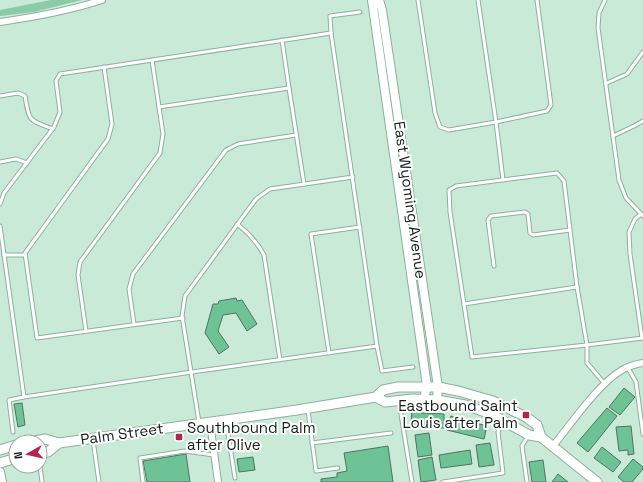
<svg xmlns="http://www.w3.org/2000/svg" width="643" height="482" font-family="'Space Grotesk',sans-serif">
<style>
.green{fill:#8bcba7}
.building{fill:#6dc396;stroke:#537260}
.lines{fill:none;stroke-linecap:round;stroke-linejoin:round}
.service-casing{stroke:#8faf9d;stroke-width:5}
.minor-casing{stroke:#8faf9d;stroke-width:8}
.tertiary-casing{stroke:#8faf9d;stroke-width:10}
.secondary-casing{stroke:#8faf9d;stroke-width:11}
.service{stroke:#fff;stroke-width:3}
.minor{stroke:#fff;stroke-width:6}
.tertiary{stroke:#fff;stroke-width:8}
.secondary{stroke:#fff;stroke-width:9}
.poi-dot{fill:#b4244f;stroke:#fff;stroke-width:1.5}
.labels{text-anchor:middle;stroke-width:4;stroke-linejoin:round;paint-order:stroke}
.street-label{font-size:15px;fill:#131f18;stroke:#fff}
.poi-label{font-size:15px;fill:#131f18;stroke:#fff;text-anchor:end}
</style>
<rect width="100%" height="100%" fill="#c8ead6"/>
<path class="green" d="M51,0H82L34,12L0,16V10Z"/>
<g class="building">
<path d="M236,298L237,301L242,300L257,324L247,331L236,313L223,315L218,331L229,347L219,354L205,333L213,304H218L219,301Z"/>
<path d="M624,388L635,397L620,415L609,407Z"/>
<path d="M22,403L25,425L18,427L14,404Z"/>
<path d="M607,408L617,416L588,452L577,443Z"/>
<path d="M412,409L421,410V413L444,414V428L414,427L415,423H411Z"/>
<path d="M451,416L487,426L484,439L447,430Z"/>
<path d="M631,426L634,454L628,455V450L619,451L616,427Z"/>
<path d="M429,433L432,455L418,457L415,435Z"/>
<path d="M490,443L494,465L479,467L476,445Z"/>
<path d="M388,446L393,482H321V479L337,477V473L347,471L344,453Z"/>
<path d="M602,447L621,462L613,472L594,458Z"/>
<path d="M470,450L472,464L441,468L439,455Z"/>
<path d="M186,454L190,482H147L143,461Z"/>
<path d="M253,457L255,470L239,472L237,459Z"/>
<path d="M432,457L436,480L421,482L418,460Z"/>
<path d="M633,459L643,467V469L632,482H624L618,477Z"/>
<path d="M543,460L546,482H532L529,462Z"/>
<path d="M558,474L568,482H552Z"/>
</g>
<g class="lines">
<g class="service-casing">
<g id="service">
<path d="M418,0L435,113L440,127L449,130L496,122L547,111L551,105L537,0"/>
<path d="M478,0L496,122L503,180"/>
<path d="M605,0L599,13L598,28L619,180L626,198L643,216"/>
<path d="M331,33L330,16L360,12"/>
<path d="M282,40L289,88"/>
<path d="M104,67L112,124L108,139L25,253L37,338L183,318"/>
<path d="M607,83L627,74L643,52"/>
<path d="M0,96L18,93L25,96C29,122 29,120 53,129"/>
<path d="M159,107L289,88L304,184"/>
<path d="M613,136L634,126L643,121"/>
<path d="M0,162L16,159L27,163"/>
<path d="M0,204L4,193L54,127L60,112L56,81L60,74L331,33L377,346L192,372L24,397L0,226"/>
<path d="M640,215L635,219L629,232L630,254L642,338"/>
<path d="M237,224C249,233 257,242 264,255L280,360"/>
<path d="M4,255H25"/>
<path d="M494,266L488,220L491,216L525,212L528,214L530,233L533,235L570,230"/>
<path d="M464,304L577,287"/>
<path d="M134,324L129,289L133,274L226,150L238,144L296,135"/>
<path d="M86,331L78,275L80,262L160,153L163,134L152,60"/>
<path d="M377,346L382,371L413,367"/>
<path d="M329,353L311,234L360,227"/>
<path d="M628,368L636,382L643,434"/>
<path d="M605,384L587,363V345L577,287L564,181L557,173L456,186L449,190L450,212L472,357L587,345L643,338"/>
<path d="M399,402L412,482"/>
<path d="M308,410L316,471L338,468"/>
<path d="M226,421L235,478"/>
<path d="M199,422L182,316L185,296L256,199L270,189L353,177"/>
<path d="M13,432L9,400L24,397"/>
<path d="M93,440L99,482"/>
<path d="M312,443L391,433"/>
<path d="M230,447L253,443"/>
<path d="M40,466L42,482"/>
<path d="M143,482L140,458L185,451L214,455"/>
<path d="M443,482L503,473L498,432L502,421"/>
<path d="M527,482L522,446L528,436"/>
</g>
</g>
<g class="minor-casing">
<g id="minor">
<path d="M0,22C35,17 69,11 102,0"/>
<path d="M210,422L218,482"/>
<path d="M553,446C571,424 598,384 622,370C629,366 636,364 643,363"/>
</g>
</g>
<g class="tertiary-casing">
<g id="tertiary">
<path d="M372,0L426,379L427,387L424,398"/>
<path d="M379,0L382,10L438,387L437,400"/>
<path d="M0,472L2,482"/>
</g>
</g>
<g class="secondary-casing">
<g id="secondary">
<path d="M376,397L385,402L413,399L437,400L465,405L491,414L529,435L541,437L597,482"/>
<path d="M30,442L45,439L59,443L297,410L376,397L383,390L398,387H438L458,391L493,401L526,417L537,425L541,437"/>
<path d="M0,450L16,445"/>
<path d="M40,453L48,452L59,443"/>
<path d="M0,463L16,458"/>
</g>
</g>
<use href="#service" class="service"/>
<use href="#minor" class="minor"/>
<use href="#tertiary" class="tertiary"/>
<use href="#secondary" class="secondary"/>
</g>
<g class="poi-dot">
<rect x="522" y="411" width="8" height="8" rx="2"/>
<rect x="175" y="433" width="8" height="8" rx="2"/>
</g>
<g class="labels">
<g class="street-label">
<text transform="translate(410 200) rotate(82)" y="5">East Wyoming Avenue</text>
<text transform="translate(122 434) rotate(-8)" y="5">Palm Street</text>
</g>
<g class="poi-label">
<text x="518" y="411">Eastbound Saint<tspan x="518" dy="17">Louis after Palm</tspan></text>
<text x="187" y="433" text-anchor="start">Southbound Palm<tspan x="187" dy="17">after Olive</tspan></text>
</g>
</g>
<g transform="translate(28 454) rotate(262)"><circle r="19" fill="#ffffff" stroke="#a1a5a3"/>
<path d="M0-3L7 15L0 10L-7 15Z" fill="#b4244f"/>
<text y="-6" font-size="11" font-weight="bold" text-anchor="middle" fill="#131f18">N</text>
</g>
</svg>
